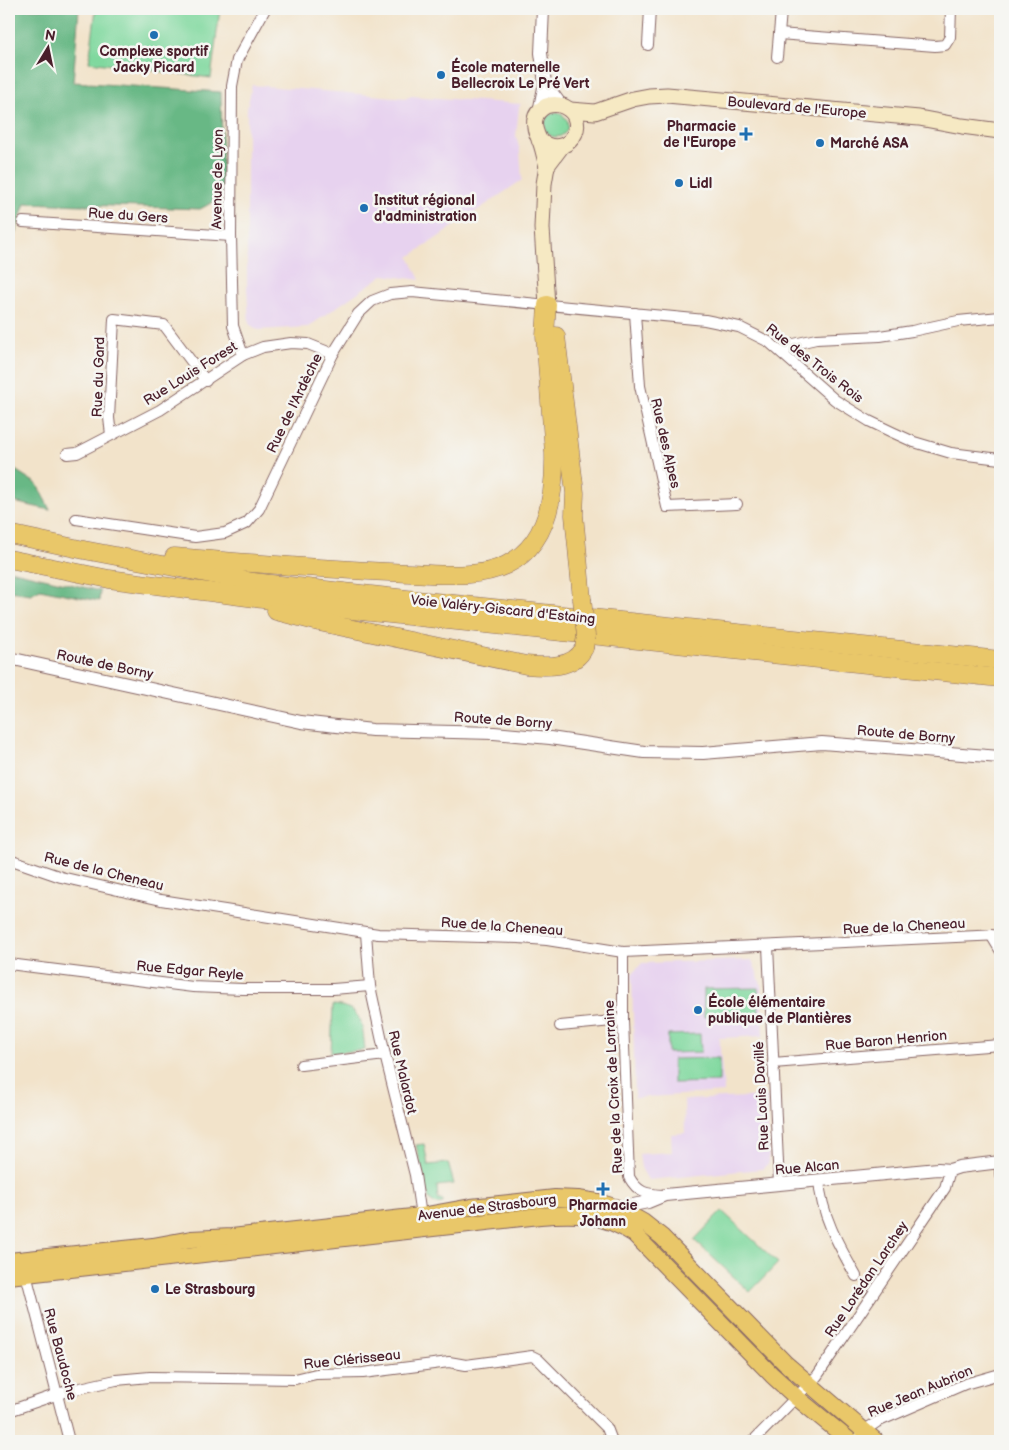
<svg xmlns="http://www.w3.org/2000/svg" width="1009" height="1450" font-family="'Balsamiq Sans',sans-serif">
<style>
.built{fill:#e7d2ef}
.green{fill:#7fd89e;stroke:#647c64}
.forest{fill:#67b885;stroke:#586c58}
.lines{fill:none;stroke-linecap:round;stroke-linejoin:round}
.minor-casing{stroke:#856463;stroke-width:12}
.tertiary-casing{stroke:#856463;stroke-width:14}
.secondary-casing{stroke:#856463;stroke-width:17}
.primary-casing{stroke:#856463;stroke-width:18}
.trunk-casing{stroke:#856463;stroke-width:19}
.minor{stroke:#fff;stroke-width:10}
.tertiary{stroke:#fff;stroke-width:12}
.secondary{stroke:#f6e9c3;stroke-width:15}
.primary{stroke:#e9c769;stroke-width:16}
.trunk{stroke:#e9c769;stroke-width:18}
.trunk-bridge-casing{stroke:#856463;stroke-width:19;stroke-linecap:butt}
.trunk-bridge{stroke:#e9c769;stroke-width:18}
.poi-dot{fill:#1f6fb2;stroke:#f6f6f2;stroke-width:2}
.labels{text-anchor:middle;stroke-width:5;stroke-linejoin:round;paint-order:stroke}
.poi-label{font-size:14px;font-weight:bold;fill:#4a1f2b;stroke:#f6f6f2;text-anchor:start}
.street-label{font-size:14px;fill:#4a1f2b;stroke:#f6f6f2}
</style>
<rect width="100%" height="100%" fill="#f6f6f2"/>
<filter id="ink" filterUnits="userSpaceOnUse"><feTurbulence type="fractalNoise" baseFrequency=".02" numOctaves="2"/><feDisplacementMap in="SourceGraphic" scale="10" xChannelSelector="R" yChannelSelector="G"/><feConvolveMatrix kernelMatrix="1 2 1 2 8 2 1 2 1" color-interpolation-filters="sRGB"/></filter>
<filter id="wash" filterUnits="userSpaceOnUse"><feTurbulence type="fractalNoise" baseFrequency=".0096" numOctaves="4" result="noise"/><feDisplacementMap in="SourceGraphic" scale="20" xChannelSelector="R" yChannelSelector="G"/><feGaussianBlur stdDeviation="1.12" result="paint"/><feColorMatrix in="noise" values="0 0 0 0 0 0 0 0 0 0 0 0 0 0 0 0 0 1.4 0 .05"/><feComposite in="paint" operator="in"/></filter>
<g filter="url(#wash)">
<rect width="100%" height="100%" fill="#f2e3ca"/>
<g class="built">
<path d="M252,85L407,98L411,96L521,104L519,107L516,136L520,151L522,180L409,257L420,280L383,275L308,327L258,330L249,324L247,288V109Z"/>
<path d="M752,960L761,984L763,1036L719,1038L724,1092L635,1098L632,974L642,963Z"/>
<path d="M767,1096L769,1163L762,1169L648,1180L641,1168L639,1154L672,1152L671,1134L685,1133L684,1100Z"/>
</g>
<g class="green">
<path d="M96,9H220L211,78L89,62Z"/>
<circle cx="556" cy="125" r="12"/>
<path d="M758,988L759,1015L704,1017V989Z"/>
<path d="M333,1005C363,1007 362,1024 365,1050L331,1053Z"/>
<path d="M700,1034L701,1052L668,1053V1035Z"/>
<path d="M719,1058V1082L673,1083V1059Z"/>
<path d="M424,1144L428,1165L448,1163L454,1184L437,1186L438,1200H443V1203L436,1204L429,1199L416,1145Z"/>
<path d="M722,1211L778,1263L750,1292L694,1240Z"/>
</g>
<g class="forest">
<path d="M9,9H79L73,82L221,92L223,197L200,209L25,203L9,253Z"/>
<path d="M9,466L37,484L50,510L9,501Z"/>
<path d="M9,570L100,591L99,601L40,589L31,594L9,591Z"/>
</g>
</g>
<g filter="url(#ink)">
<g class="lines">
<g class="minor-casing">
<g id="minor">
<path d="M779,34L935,46L945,45L950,37L951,9"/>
<path d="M648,45L650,9"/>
<path d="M777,57L781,11"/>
<path d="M23,222L231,236"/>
<path d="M635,313L640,386L667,507L737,504"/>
<path d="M782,353L794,344L816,339L880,336L912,331L958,321L1000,317"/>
<path d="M243,355L233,326L231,236L232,86L237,60L265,9"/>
<path d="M111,435L109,418L114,319L164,325L206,381"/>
<path d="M67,454L77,453L160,410L243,355L263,347L291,343L308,344L333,354"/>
<path d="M76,519L195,537L225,533L247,523L259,509L333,354L358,314L372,301L390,294L412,292L705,320L739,327L769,342L835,400L869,421L892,432L914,442L951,453L1000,459"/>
<path d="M9,859L61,877L161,900L378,934L519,938L547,940L623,952L1000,935"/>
<path d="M366,933L370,986L385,1055L415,1175L421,1216"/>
<path d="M991,935L1000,950"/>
<path d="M768,946L779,1184"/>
<path d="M623,952V1020L629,1177C638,1193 646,1194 663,1195"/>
<path d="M9,964L193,987L242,989H333L370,986"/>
<path d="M560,1026L623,1020"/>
<path d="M773,1063L1000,1045"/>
<path d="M301,1065L385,1055"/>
<path d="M1000,1162V1174"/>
<path d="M819,1180C821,1215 839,1246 856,1276"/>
<path d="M26,1274L69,1441"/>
<path d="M9,1411L67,1391L116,1380L150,1377L295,1379L316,1374L363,1373L449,1362L466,1365L532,1356L538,1359L607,1428L612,1441"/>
<path d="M753,1441L817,1376L945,1188L950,1170"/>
<path d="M855,1441L865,1430L877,1422L965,1384L1000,1374"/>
</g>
</g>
<g class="tertiary-casing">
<g id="tertiary">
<path d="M545,83L561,105"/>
<path d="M539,112L545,83L541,53L543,9"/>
<path d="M9,658L301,722L372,730L494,733L550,738L644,752L703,753L822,743L1000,757"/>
<path d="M618,1208L648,1202L665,1195L938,1169L950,1170L959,1167L1000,1162"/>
</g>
</g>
<g class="secondary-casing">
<g id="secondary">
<path d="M570,110L595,112L633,99L649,96L667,95L919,118L962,126L1000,131"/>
<path d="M539,140C567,163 592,121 565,107C560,104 552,104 546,106C531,114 533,127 539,139C543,147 544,157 547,166"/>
<path d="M547,305L542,228L544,184L547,166L562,146"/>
</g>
</g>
<g class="primary-casing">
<g id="primary">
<path d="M9,1261L153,1246L191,1239L232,1237L421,1216L471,1207L555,1198L578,1199L598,1202L618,1208L643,1222L662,1237L785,1363L876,1441"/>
<path d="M9,1276L540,1216C576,1213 602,1213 634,1234L772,1375L796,1397L850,1441"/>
</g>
</g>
<g class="trunk-casing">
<g id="trunk">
<path d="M556,336L575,493L574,515L582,599"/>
<path d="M9,534L84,550L253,582L416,600L1000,660"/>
<path d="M174,557C252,563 330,570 409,573C440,574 477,579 506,565C548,545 555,494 554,453L545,336L547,305"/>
<path d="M9,559L109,579L332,608L1000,678"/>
<path d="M276,611L319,622L526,665C545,667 574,669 584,648"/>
</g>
</g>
<use href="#minor" class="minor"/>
<use href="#tertiary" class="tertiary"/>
<use href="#secondary" class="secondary"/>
<use href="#primary" class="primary"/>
<use href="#trunk" class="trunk"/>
<g class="trunk-bridge-casing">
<path id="trunk-bridge" d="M582,599L586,636L584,648"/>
</g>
<use href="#trunk-bridge" class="trunk-bridge"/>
</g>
</g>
<g class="poi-dot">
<circle cx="154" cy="35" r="5"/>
<circle cx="441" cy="75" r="5"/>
<path d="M743.5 126.5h5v5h5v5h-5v5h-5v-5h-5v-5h5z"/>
<circle cx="820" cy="143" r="5"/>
<circle cx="679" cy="183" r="5"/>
<circle cx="364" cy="208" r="5"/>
<circle cx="698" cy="1010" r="5"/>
<path d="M600.5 1181.5h5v5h5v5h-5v5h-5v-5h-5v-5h5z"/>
<circle cx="155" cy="1289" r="5"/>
</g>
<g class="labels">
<g class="poi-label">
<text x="154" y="56" text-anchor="middle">Complexe sportif<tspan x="154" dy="16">Jacky Picard</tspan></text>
<text x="451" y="72">École maternelle<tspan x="451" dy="16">Bellecroix Le Pré Vert</tspan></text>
<text x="736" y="131" text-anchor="end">Pharmacie<tspan x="736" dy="16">de l'Europe</tspan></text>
<text x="830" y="148">Marché ASA</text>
<text x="689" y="188">Lidl</text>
<text x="374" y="205">Institut régional<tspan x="374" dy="16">d'administration</tspan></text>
<text x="708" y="1007">École élémentaire<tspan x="708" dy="16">publique de Plantières</tspan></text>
<text x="603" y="1210" text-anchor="middle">Pharmacie<tspan x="603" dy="16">Johann</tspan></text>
<text x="165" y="1294">Le Strasbourg</text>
</g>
<g class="street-label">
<text transform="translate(797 107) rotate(5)" y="5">Boulevard de l'Europe</text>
<text transform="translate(217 179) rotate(-89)" y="5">Avenue de Lyon</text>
<text transform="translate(128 215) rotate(4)" y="5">Rue du Gers</text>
<text transform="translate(815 363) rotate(38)" y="5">Rue des Trois Rois</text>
<text transform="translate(190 373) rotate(-32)" y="5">Rue Louis Forest</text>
<text transform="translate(98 377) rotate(-88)" y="5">Rue du Gard</text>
<text transform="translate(294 403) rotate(-64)" y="5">Rue de l'Ardèche</text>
<text transform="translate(666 443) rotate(77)" y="5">Rue des Alpes</text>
<text transform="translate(503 609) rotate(6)" y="5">Voie Valéry-Giscard d'Estaing</text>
<text transform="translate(105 664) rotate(12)" y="5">Route de Borny</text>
<text transform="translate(503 720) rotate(4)" y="5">Route de Borny</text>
<text transform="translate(906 734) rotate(5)" y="5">Route de Borny</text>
<text transform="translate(104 871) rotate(14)" y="5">Rue de la Cheneau</text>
<text transform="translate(502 926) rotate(4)" y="5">Rue de la Cheneau</text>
<text transform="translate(904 926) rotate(-3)" y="5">Rue de la Cheneau</text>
<text transform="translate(190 970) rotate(5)" y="5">Rue Edgar Reyle</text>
<text transform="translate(886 1040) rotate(-5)" y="5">Rue Baron Henrion</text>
<text transform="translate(403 1072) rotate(77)" y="5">Rue Malardot</text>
<text transform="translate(613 1087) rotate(-93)" y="5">Rue de la Croix de Lorraine</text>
<text transform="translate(761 1096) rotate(-93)" y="5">Rue Louis Davillé</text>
<text transform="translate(807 1167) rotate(-5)" y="5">Rue Alcan</text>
<text transform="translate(487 1207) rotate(-7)" y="5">Avenue de Strasbourg</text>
<text transform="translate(866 1279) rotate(-56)" y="5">Rue Lorédan Larchey</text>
<text transform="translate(61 1354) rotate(75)" y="5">Rue Baudoche</text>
<text transform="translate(352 1359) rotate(-6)" y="5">Rue Clérisseau</text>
<text transform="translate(920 1391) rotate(-23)" y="5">Rue Jean Aubrion</text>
</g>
</g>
<rect width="1009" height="1450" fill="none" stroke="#f6f6f2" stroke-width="30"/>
<g transform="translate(48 48) rotate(10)" stroke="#f6f6f2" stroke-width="4" paint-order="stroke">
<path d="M0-4L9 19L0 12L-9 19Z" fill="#4a1f2b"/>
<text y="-8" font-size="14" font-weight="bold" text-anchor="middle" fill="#4a1f2b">N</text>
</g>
</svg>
